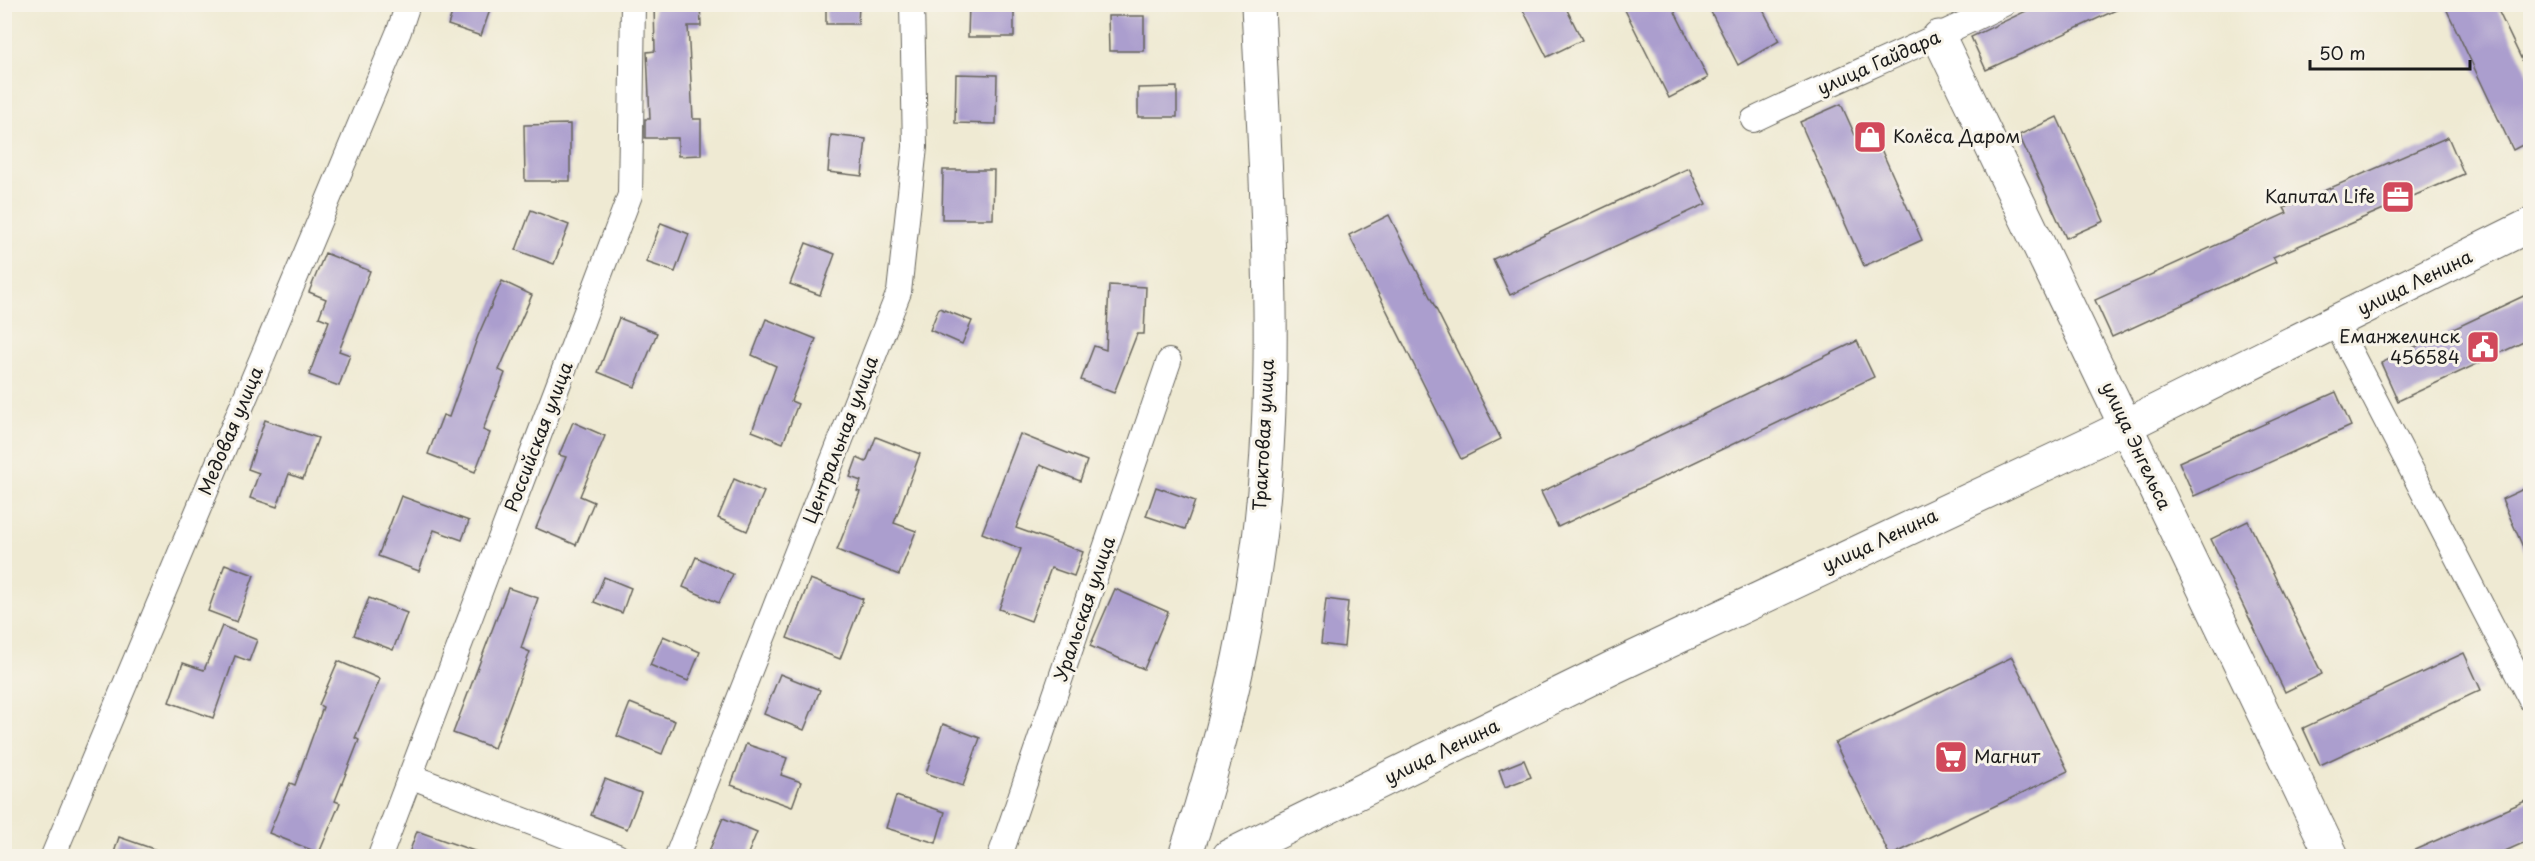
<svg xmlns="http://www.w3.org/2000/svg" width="2535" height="861" font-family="'Playpen Sans',sans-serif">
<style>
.building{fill:#ab9ece}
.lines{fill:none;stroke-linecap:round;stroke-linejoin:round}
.street-casing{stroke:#66645c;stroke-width:26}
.secondary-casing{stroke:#66645c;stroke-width:35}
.street{stroke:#fff;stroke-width:24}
.secondary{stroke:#fff;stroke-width:33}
.labels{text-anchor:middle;stroke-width:6;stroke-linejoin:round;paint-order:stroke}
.street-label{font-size:18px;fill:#1c1c1c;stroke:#f7f3e8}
.poi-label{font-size:18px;fill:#1c1c1c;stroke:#f7f3e8;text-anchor:start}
</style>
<rect width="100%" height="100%" fill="#f7f3e8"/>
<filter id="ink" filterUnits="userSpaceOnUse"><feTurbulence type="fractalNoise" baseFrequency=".0167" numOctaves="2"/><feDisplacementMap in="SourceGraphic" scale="12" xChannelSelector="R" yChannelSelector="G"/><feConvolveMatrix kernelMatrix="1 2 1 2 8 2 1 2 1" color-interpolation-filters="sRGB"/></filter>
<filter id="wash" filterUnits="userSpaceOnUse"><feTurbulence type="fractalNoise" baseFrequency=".008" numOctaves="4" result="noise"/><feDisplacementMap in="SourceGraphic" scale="24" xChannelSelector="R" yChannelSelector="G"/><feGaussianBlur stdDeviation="1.35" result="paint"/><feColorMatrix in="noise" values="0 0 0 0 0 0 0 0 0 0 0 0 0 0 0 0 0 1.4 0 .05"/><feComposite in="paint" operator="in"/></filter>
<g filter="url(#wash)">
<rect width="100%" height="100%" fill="#efead3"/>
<g id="blocks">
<g class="building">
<path d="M455,4H492L481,36L448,25Z"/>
<path d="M654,4H700L701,26H688L693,119H701V155L678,156V138H645V119H650L647,52L655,51Z"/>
<path d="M826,4L859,5L858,24H826Z"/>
<path d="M969,4H1014V37H968Z"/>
<path d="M1520,4H1564L1582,40L1547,57Z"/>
<path d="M1622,4H1671L1708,78L1669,98Z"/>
<path d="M1707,4H1760L1779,41L1738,65Z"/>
<path d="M2041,4H2129L1986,70L1971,37Z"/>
<path d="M2444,4H2495L2530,77V141L2513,150Z"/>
<path d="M1108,16H1144V51H1109Z"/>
<path d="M956,74L997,75L996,124L955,123Z"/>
<path d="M1177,87V117H1138V88Z"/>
<path d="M1841,104L1855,135L1871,127L1922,240L1864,266L1800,122Z"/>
<path d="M2057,117L2104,221L2066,238L2019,135Z"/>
<path d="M570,124V181H525L524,125Z"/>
<path d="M831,135L866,139L862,176L828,172Z"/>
<path d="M2448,137L2464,174L2273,257L2276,262L2112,337L2095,300L2287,213L2284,208Z"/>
<path d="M1689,168L1706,204L1510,295L1493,259Z"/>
<path d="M943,170H994L993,219H942Z"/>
<path d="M531,210L569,225L554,264L516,250Z"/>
<path d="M1389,215L1501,439L1461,459L1349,235Z"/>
<path d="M661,223L689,234L675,272L646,262Z"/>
<path d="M806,243L835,254L820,295L790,284Z"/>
<path d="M325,253L370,271L339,351L350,355L339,386L309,375L329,321L319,317L326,299L309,292Z"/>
<path d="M502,281L532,295L499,370L505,373L483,430L490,433L475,472L428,454L443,415L449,417L478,336Z"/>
<path d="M1109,285L1146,287L1144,334H1137L1114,393L1081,380L1094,346L1106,350Z"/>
<path d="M2530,293V339L2398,401L2381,363Z"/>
<path d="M939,308L972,321L962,344L930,330Z"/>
<path d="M619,318L657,333L635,387L598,372Z"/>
<path d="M766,319L816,339L791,401L798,404L783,443L752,431L776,366L752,355Z"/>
<path d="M1857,341L1874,377L1558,527L1541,492Z"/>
<path d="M2336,392L2351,426L2194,496L2179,462Z"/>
<path d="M265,420L318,438L303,479L289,474L277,507L250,498L259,473L248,469Z"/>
<path d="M573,422L605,436L580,496L594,502L576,545L536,528L566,457L559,455Z"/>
<path d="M1020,434L1087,461L1080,481L1040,465L1016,528L1083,552L1074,576L1051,568L1031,621L999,609L1021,549L982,533Z"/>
<path d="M876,437L920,454L894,523L916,531L899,575L837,550L860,492L857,491L861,481L850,477L857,458L866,462Z"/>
<path d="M734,479L764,492L747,531L718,518Z"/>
<path d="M2530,486V563L2502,499Z"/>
<path d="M1156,487L1195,501L1185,529L1146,516Z"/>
<path d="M401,496L469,521L462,540L434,530L419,571L378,556Z"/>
<path d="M2248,521L2322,674L2285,692L2211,539Z"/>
<path d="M696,557L733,574L719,603L683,587Z"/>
<path d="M225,564L254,575L237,622L208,611Z"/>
<path d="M604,577L631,588L622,613L594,602Z"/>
<path d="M810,579L863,599L840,659L787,638Z"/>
<path d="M508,588L538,598L521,648L530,652L494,748L453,733Z"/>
<path d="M1115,589L1168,612L1144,669L1090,646Z"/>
<path d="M369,598L407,613L393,650L354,635Z"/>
<path d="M1326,599L1348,602L1344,647L1321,644Z"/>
<path d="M222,626L257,640L249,661L235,656L213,718L169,702L183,663L204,670Z"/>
<path d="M663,636L700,652L688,681L650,665Z"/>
<path d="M2464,653L2481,690L2320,765L2303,728Z"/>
<path d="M2012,657L2068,771L1890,856L1835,743Z"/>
<path d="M338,661L380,679L355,738L359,740L335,801L340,803L319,853L269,833L290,783L295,785L323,707L319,705Z"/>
<path d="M780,674L820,690L804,730L764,714Z"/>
<path d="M630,703L675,721L662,754L617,736Z"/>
<path d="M943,724L980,738L963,786L926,773Z"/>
<path d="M746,744L787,758L781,775L801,782L792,807L731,785Z"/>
<path d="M1524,760L1531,777L1505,787L1499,770Z"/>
<path d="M605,779L641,793L627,829L591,815Z"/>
<path d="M896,796L945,812L936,843L886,828Z"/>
<path d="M2530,799V840L2494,856H2401Z"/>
<path d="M723,818L757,832L747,856H707Z"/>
<path d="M417,831L483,854V856H408Z"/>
<path d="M119,837L168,854L167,856H113Z"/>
</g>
</g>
</g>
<g filter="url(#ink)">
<use href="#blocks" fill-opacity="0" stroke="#66645c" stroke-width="1.5"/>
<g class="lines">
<g class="street-casing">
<g id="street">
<path d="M1753,120C1836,80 1921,46 2004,4"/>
<path d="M2335,322L2530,699"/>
<path d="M410,776L617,856"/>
<path d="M53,856L399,31L408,4"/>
<path d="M380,856L630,195L633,4"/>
<path d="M677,856L899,292L915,147L912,4"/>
<path d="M1000,856L1169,361"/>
</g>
</g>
<g class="secondary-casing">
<g id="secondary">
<path d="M1939,37L2332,856"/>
<path d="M1185,856C1220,753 1245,648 1259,539C1281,363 1265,182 1258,4"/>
<path d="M1229,856L1614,667L2101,438L2530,225"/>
</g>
</g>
<use href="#street" class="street"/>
<use href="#secondary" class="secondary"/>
</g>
</g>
<defs>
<g id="shop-square" transform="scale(1.725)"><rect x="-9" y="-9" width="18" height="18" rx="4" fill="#d1495b" stroke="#f7f3e8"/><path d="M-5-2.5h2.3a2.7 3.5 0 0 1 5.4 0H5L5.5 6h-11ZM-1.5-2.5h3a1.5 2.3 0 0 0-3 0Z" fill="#fff"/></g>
<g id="office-square" transform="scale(1.725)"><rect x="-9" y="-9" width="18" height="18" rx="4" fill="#d1495b" stroke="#f7f3e8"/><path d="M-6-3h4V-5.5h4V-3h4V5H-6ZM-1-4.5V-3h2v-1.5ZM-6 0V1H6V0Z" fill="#fff"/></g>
<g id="civic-square" transform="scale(1.725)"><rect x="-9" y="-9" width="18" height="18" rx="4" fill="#d1495b" stroke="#f7f3e8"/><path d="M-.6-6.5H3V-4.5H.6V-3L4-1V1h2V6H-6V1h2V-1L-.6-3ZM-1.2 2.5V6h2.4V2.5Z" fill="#fff"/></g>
<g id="supermarket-square" transform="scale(1.725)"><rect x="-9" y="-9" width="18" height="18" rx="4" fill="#d1495b" stroke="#f7f3e8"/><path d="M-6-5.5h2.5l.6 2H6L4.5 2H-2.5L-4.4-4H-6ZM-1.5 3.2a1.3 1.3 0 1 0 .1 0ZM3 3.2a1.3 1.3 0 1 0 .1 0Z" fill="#fff"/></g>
</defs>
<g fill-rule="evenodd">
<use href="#shop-square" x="1870" y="137"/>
<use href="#office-square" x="2398" y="197"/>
<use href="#civic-square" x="2483" y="347"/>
<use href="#supermarket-square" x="1951" y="757"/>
</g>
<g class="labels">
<g class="street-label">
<text transform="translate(1879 63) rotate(-24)" y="6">улица Гайдара</text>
<text transform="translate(2415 283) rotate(-26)" y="6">улица Ленина</text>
<text transform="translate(231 431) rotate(-67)" y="6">Медовая улица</text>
<text transform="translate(1264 435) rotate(-87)" y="6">Трактовая улица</text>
<text transform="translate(539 437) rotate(-69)" y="6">Российская улица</text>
<text transform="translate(841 440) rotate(-69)" y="6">Центральная улица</text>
<text transform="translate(2136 446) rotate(65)" y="6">улица Энгельса</text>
<text transform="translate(1880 541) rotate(-25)" y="6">улица Ленина</text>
<text transform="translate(1085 609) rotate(-71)" y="6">Уральская улица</text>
<text transform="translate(1442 752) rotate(-26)" y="6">улица Ленина</text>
</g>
<g class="poi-label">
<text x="1893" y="143">Колёса Даром</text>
<text x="2375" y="203" text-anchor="end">Капитал Life</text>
<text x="2460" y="343" text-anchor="end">Еманжелинск<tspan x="2460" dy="21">456584</tspan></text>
<text x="1974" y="763">Магнит</text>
</g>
</g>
<rect width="2535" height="861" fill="none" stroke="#f7f3e8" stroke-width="24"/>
<path d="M2310 60v9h160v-9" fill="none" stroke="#1c1c1c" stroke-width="3"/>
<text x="2319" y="60" font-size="18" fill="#1c1c1c" stroke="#f7f3e8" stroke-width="4.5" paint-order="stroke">50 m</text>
</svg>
